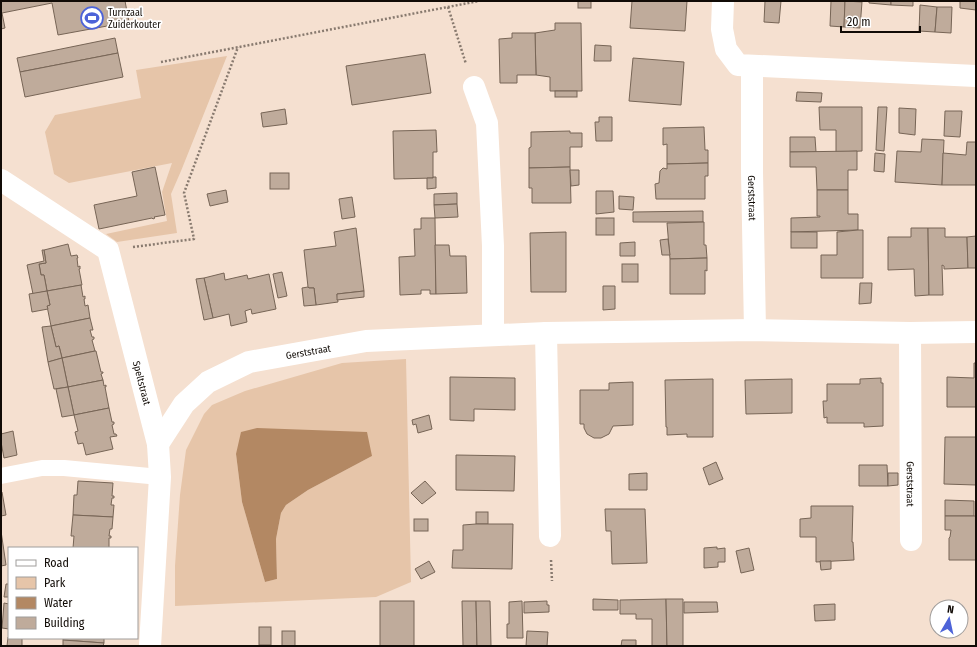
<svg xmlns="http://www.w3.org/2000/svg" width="977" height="647" font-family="'Fira Sans Condensed',sans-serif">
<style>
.green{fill:#e6c5a9;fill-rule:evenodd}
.water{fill:#b38863}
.building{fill:#bfab9b;stroke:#776556}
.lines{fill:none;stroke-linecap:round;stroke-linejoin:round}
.path{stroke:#887a6f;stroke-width:2.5;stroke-dasharray:2 2;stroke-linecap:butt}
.lane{stroke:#fff;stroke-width:16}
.street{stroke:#fff;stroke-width:22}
.labels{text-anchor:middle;stroke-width:3.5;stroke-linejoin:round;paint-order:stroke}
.poi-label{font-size:10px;fill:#110b06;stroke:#fff;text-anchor:start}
.street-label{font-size:10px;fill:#110b06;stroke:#fff}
</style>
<rect width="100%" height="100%" fill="#f5e0d0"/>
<g class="green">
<path d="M227,56L181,171L171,194L177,233L117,242L106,234L167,221L162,192L172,163L69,183L54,174L45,132L55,115L141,98L136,70Z"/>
<path d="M406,359L411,582L376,597L175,606V566L180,495L186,450L204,414L212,405L245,391L342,363ZM236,454L372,456L308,490L286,505L281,513L276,539L277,579L265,582L242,502Z"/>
</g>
<path class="water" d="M257,428L367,432L372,456L308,490L286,505L281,513L276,539L277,579L265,582L242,502L236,454L241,432Z"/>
<g class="building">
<path d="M1,1H125L129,22L58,35L52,3L2,13L5,28L1,29Z"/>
<rect x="578" y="1" width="13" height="7"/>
<path d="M632,1H687L685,31L630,28Z"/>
<path d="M765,1H781L779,23L764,22Z"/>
<path d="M831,1H845L844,27L830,26Z"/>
<path d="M845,1L862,2L860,28L844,27Z"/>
<path d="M869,1H891V5L869,3Z"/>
<path d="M891,1H913V6L891,5Z"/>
<path d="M960,1H976V10L960,8Z"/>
<path d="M920,5L937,7L935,32L919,31Z"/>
<path d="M937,7H952L951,33L935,32Z"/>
<path d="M555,23H581L582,91H550V77L536,75L535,33L555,30Z"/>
<path d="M512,33H535L536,75H517V83H500L499,39L512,38Z"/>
<path d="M115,38L118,53L20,72L17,58Z"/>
<path d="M595,45L611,46V61H594Z"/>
<path d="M118,53L123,77L25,97L20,72Z"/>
<path d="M425,54L431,93L352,105L346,66Z"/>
<path d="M633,58L684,62L681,105L629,101Z"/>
<rect x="555" y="91" width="22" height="6"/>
<path d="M797,92L822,93L821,102L796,101Z"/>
<path d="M819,107H862V151L836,152V130H820Z"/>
<path d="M878,107H887L884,151L876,150Z"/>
<path d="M899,108L916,109L915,135L899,133Z"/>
<path d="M285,109L287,124L263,127L261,113Z"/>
<path d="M945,111H962L960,137L944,136Z"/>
<path d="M599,117H612V141H596L595,122H599Z"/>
<path d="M704,127L705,150H708V163L667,164V144L663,145V128Z"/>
<path d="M436,130L437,152H433V178L394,179L393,131Z"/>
<path d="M570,131V133H582V147H570V167L529,168V148L531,147V132Z"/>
<path d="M790,137H815L816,152H790Z"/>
<path d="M922,139L944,140L942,185L895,182L897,151L921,152Z"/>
<path d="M967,142H976V185H942L943,153L966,155Z"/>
<path d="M857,151V170H848V190H817L816,167H790V152Z"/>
<path d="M875,153L885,154L884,172L874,171Z"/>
<path d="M708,163V176H705V199H656L655,184L659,183L660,171L663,168L667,169V164Z"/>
<path d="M155,167L165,215L154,217L155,218L153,219L152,218L99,229L94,205L137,196L132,172Z"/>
<path d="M570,167L571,203H532V188H529V168Z"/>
<path d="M570,170H579V185L571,186Z"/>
<rect x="270" y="173" width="19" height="16"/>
<path d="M433,177H436V188L427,189V178H433Z"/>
<path d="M226,190L228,202L210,206L207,194Z"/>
<path d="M817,190H848V214H858V230L791,232V218L820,217V216H817Z"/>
<path d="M596,191H613L614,212L596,214Z"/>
<path d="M457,193V204L434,205V194Z"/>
<path d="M619,196L634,197L633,210L619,209Z"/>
<path d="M352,197L355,217L342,219L339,199Z"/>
<path d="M457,204L458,217L435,218L434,205Z"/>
<path d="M703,211V222H633V212Z"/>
<path d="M421,218H435L436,294H430V290H421V294L400,295L399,257L415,256L414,229H421Z"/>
<rect x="596" y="218" width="18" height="17"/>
<path d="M704,222V245H706L707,258L670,259L667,223Z"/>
<path d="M356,228L364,291L337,294L338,302L316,305L314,288H309L308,287L304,250L336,246L334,232Z"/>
<path d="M911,228H928L929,295L915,296L914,269L888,270V237H911Z"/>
<path d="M928,228H945V237H967L968,268L944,269V266L942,265L943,295H929Z"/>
<path d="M858,230H863V278H821V255H837V232Z"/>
<path d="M566,232V292H531L530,233Z"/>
<rect x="791" y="232" width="26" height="16"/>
<path d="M976,236V268H968L967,237Z"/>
<path d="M668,239L670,255H662L660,240Z"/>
<path d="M635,242V256H620V243Z"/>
<path d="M68,244L71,256L77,255L78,258H77L78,267L80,266V269H79L82,285L47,291L44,275H41L39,264L46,263L44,250Z"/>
<path d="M435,245H449L450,256H466L467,293L436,294Z"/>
<path d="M42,250H44L46,263L39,264L41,275H44L47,291L33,294L27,265L44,261Z"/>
<path d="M707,258V271L705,270V294H670V259Z"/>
<rect x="622" y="264" width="16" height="18"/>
<path d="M282,272L287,296L278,298L273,274Z"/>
<path d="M224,273L225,280L247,275L248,279L269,274L276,309L252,314L251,309L245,311L247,322L231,326L229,314L213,318L204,278Z"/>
<path d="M204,278L213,318L204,320L196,279Z"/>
<path d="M860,283H872L871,303L859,304Z"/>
<path d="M81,285L83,297L85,296V299H84L85,306L88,305L90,318L51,326L47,306L50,305L47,291Z"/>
<path d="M603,286H615V309L603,310Z"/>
<path d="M308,287L309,288H314L316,305L304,306L302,288Z"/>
<path d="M47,291L50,305L47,306L48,309L32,312L29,294Z"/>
<path d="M364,291V297L337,300V294Z"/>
<path d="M90,318L93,330H90L92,337H94V339L92,340L95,351L62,358L59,346L56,347L51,326Z"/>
<path d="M51,326L56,347L59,346L62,358L48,362L42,327Z"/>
<path d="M95,351H96L101,372H103V373L101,374L103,380L68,387L62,358Z"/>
<path d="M62,358L68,387L54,389L48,362Z"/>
<path d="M974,363H976V407H947V377L974,378Z"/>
<path d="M450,377L515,378V410L474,409V421L450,420Z"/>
<path d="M881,378V383H883V426L864,427V423H827V417L824,418L823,401H827V384H860V379Z"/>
<path d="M713,379V437H687V434L667,435V427H666L665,380Z"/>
<path d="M792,379V413L746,414L745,380Z"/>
<path d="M103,380L104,386L106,385V387H105L109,408L74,415L68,387Z"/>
<path d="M633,382V425L613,426L609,434L601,438H594L587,434L584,428V424H580V390H609V383Z"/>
<path d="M68,387L74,415L62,417L56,389Z"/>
<path d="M109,408L112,422H114V424L112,425L114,434H116L117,436L110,437L113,449L86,455L83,443L78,444L75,432L78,431L74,415Z"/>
<path d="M429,415L432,429L418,433L416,424L413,425L412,420Z"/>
<path d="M13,431L17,455L4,458L1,442V434Z"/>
<path d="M945,437H976V485L944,484Z"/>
<path d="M456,455L515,456L514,491L456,490Z"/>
<path d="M716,462L723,479L709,485L703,468Z"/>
<path d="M859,465H887L888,486H859Z"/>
<path d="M647,473V490H629V474Z"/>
<path d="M888,473H898V485L888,486Z"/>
<path d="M78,481L113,483L112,496H114V498H112L111,505H114L113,517L73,515L74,495H77Z"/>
<path d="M425,481L436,493L422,504L411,493Z"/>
<path d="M1,492H2L6,515L1,516Z"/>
<path d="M945,500L974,501V516H945Z"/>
<path d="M811,506H853L852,542H853L854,560L816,562V537H800V519L811,518Z"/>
<path d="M605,509H645L647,563L612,564L611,531H606Z"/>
<rect x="476" y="512" width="12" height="12"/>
<path d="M73,515L113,517L112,529H110L109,536H111V538H109V548H73L74,536H71Z"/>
<path d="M945,516H976V560H949V538L950,537L951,530H945Z"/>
<rect x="414" y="519" width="14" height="12"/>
<path d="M476,524H513L512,569L452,568L453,550H463V525Z"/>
<path d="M1,531L6,565L1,566Z"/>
<path d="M717,547V549L725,548V562H718V567L704,568V548Z"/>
<path d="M749,548L754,570L741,573L736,551Z"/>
<path d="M429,561L435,572L421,579L415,569Z"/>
<path d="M820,561H831V569L821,570Z"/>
<path d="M6,584H9V597H4Z"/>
<path d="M593,599L618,600V610H593Z"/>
<path d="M666,599L667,646H652V619H636V614H620V600Z"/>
<path d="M666,599H683V646H667Z"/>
<rect x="380" y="601" width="34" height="45"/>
<path d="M462,601H476L477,646H463Z"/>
<path d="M476,601H490L491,646H477Z"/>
<path d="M522,601L523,638H507V624H509V602Z"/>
<path d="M547,601V605H549V612L524,613V602Z"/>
<path d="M684,602H717L718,612L684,613Z"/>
<path d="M4,603L9,604V629L2,628Z"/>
<path d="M835,604V620L815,621L814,605Z"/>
<rect x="259" y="627" width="12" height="18"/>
<rect x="282" y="631" width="13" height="15"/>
<path d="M527,631L548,632L547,646H526Z"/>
<path d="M8,637L22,638V646H7Z"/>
<path d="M63,638H104V643L63,640Z"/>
<path d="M63,640L104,643L103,646H63Z"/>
<path d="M622,640H636V646H621Z"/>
</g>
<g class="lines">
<g class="path">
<path d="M448,7L466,64"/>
<path d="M161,62L479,1"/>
<path d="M133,247L194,239L184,193L238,47"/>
<path d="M551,560L552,581"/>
</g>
<path class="lane" d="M1,476L42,468H64L160,477"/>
<g class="street">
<path d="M723,1L722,29L726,49L738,65L976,76"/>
<path id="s1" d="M752,66V172L755,330"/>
<path d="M474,87L487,123L493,246V335"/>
<path id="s2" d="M1,180L108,250L158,444L160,477L150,646"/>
<path d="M546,333L550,536"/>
<path id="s3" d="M910,333L911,540"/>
<path id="s4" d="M158,444L184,404L208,382L249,362L366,341L546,333L755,330L910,333L976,332"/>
</g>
</g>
<defs>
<g id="stadium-ring" transform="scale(1.15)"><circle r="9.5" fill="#fff" stroke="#4d63d8" stroke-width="1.5"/><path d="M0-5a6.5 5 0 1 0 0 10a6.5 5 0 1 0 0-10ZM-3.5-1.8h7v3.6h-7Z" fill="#4d63d8"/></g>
</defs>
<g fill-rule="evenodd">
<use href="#stadium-ring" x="92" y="18"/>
</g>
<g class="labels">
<g class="poi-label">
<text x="108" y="16">Turnzaal<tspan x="108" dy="12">Zuiderkouter</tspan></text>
</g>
<g class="street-label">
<text dy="4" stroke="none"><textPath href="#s1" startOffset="132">Gerststraat</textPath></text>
<text dy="4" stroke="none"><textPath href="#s4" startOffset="186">Gerststraat</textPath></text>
<text dy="4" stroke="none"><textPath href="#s2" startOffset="265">Speltstraat</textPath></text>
<text dy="4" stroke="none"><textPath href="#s3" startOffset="151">Gerststraat</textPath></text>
</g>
</g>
<rect width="977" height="647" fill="none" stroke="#110b06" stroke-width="4"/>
<rect x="8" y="547" width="130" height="92" fill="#ffffff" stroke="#a09d9b"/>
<rect x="16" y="560" width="20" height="6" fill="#ffffff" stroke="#a09d9b"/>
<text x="44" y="567" font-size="12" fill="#110b06">Road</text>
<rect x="16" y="577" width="20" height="12" fill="#e6c5a9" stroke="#a09d9b"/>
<text x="44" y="587" font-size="12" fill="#110b06">Park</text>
<rect x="16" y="597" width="20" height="12" fill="#b38863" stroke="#a09d9b"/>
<text x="44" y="607" font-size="12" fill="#110b06">Water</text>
<rect x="16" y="617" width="20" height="12" fill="#bfab9b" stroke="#a09d9b"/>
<text x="44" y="627" font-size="12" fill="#110b06">Building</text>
<g transform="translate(949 619) rotate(9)"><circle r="19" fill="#ffffff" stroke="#a09d9b"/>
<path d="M0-3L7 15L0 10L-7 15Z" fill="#4d63d8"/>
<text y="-6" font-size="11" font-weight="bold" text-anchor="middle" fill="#110b06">N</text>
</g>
<path d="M841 26v6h79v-6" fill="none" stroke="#110b06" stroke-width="2"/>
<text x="847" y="26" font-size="12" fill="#110b06" stroke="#ffffff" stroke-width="3" paint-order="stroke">20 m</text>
</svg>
